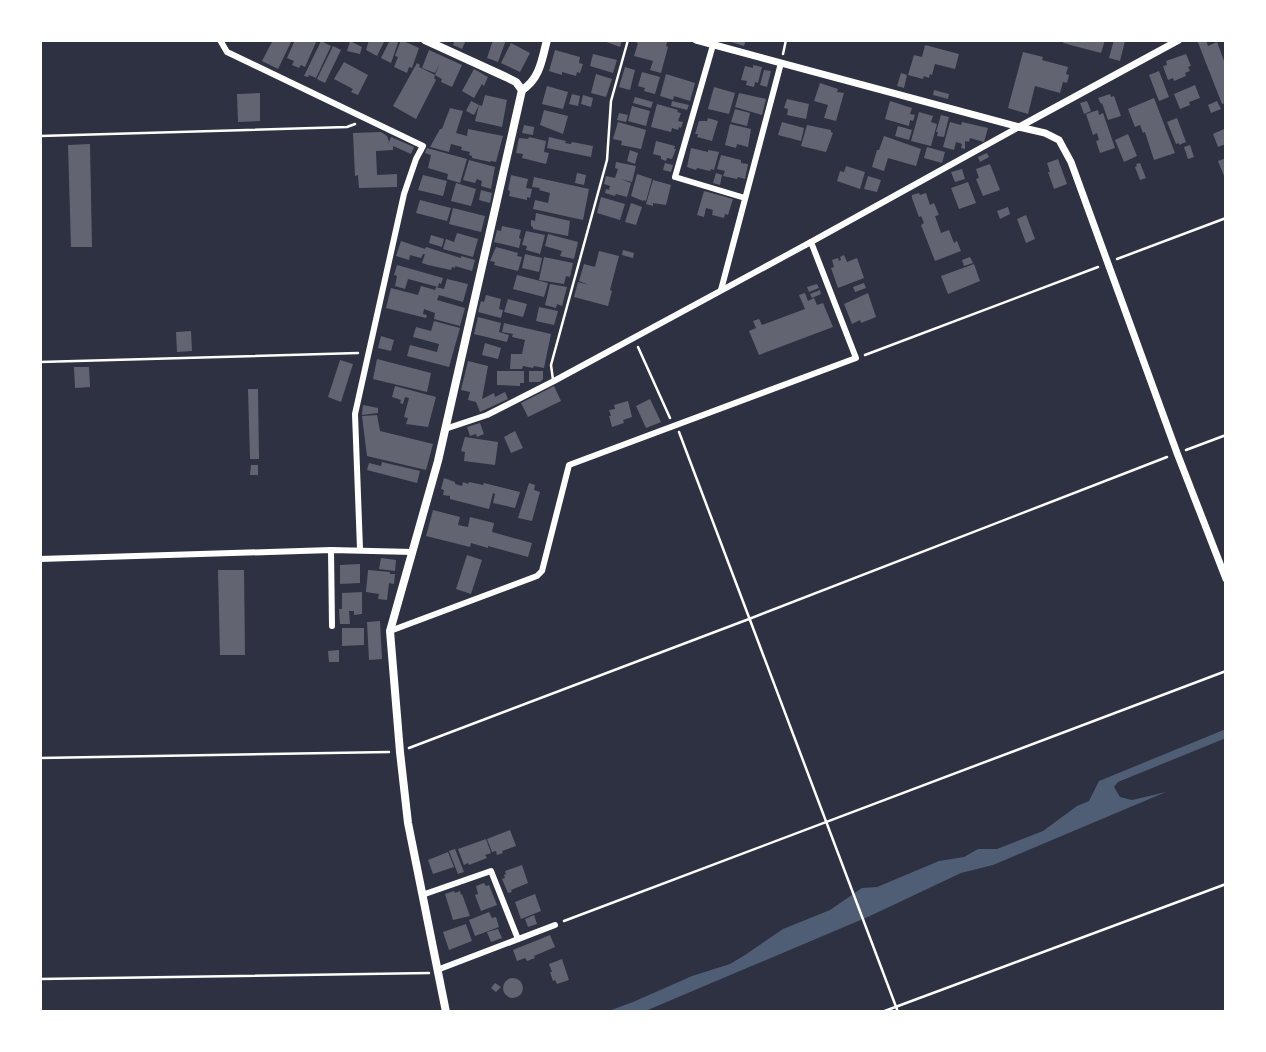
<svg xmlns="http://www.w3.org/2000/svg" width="1266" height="1052" font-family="'DM Sans',sans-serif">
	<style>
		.water { fill: #4f5d75 }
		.building { fill: #626471 }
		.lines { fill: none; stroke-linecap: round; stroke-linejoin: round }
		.path { stroke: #fff; stroke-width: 2.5 }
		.service { stroke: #fff; stroke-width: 2.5 }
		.minor { stroke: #fff; stroke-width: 6 }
		.tertiary { stroke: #fff; stroke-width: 7 }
		.secondary { stroke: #fff; stroke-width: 8 }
	</style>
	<rect width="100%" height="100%" fill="#2d3142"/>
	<path class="water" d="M 1226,729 L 1226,738 L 1118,782 L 1114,787 L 1120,797 L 1132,800 L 1166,792 L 993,865 L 961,873 L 870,916 L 643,1012 L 606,1012 L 633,1002 L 692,976 L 730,964 L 745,955 L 783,929 L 830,910 L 862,888 L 877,887 L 939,861 L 964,857 L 978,849 L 997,849 L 1043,831 L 1077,806 L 1089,801 L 1099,781 Z"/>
	<g class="building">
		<path d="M 273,40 L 292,40 L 278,69 L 262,61 Z"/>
		<path d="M 295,40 L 317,40 L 305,67 L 301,65 L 299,68 L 292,65 L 294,61 L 287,58 Z"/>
		<path d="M 369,40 L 385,40 L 377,56 L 366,50 Z"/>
		<path d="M 390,40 L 399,40 L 391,63 L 381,58 Z"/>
		<path d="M 401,40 L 419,48 L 412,68 L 409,67 L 407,73 L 394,67 L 398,57 L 395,56 Z"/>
		<path d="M 455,40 L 466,40 L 462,49 L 453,45 Z"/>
		<path d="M 493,40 L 506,40 L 498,62 L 487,58 Z"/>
		<path d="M 601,40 L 622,40 L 620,47 Z"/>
		<path d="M 631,40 L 661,40 L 667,42 L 666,46 L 668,47 L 661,73 L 650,70 L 653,61 L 634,56 L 638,43 Z"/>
		<path d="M 725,40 L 746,40 L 744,46 Z"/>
		<path d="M 1064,40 L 1105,40 L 1101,53 L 1063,43 Z"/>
		<path d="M 1114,40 L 1125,41 L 1120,61 L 1109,58 Z"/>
		<path d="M 1197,40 L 1206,40 L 1208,46 L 1217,42 L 1226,66 L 1226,103 L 1222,104 Z"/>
		<path d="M 321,41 L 331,46 L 316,78 L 309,75 L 308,77 L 304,76 Z"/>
		<path d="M 350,41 L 362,47 L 360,54 L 347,51 Z"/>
		<path d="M 511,43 L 530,53 L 520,72 L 501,63 Z"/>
		<path d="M 925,45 L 959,54 L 955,69 L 935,64 L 932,75 L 930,74 L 929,78 L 924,76 L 923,79 L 908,75 L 914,55 L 922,57 Z"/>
		<path d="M 333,46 L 341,50 L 325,83 L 317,79 Z"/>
		<path d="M 429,50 L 462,65 L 452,87 L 441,82 L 442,79 L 435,75 L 440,63 L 435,73 L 422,68 Z"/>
		<path d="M 555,50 L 580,57 L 579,63 L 583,64 L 580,73 L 577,72 L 576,76 L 562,72 L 562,75 L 549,71 Z"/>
		<path d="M 1023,52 L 1043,57 L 1042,60 L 1068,67 L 1066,74 L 1069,75 L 1067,83 L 1063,82 L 1060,93 L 1035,86 L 1028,114 L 1008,108 Z"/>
		<path d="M 593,54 L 617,60 L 613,73 L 590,66 Z"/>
		<path d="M 1186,54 L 1191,66 L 1188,67 L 1190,71 L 1185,73 L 1186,76 L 1174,81 L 1173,78 L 1168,80 L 1163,66 L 1167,65 L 1166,61 Z"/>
		<path d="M 344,62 L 368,75 L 358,95 L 351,92 L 353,89 L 334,79 Z"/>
		<path d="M 417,63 L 420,65 L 419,67 L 435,75 L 434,78 L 436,80 L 416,119 L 393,106 Z"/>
		<path d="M 753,65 L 762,67 L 758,83 L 755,82 L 754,87 L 746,85 L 747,81 L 741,80 L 745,66 L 753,68 Z"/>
		<path d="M 625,67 L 635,70 L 630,90 L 619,87 Z"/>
		<path d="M 474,69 L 488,77 L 484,86 L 482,84 L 474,98 L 462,91 Z"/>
		<path d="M 764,70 L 771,71 L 767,87 L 760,85 Z"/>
		<path d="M 1159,71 L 1169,97 L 1159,101 L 1149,75 Z"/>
		<path d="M 642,72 L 660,77 L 655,94 L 644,91 L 645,88 L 638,86 Z"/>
		<path d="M 901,73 L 907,75 L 904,88 L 897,86 Z"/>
		<path d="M 596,74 L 612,79 L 606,97 L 591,93 Z"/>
		<path d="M 666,74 L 695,83 L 690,101 L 674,96 L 673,100 L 660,96 Z"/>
		<path d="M 820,83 L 838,89 L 837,92 L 844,93 L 836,121 L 824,118 L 828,105 L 814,101 Z"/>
		<path d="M 1195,85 L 1200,98 L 1189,102 L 1190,105 L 1180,109 L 1174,94 Z"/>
		<path d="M 547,86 L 568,92 L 563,109 L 542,104 Z"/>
		<path d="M 714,87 L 735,93 L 729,114 L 708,109 Z"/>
		<path d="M 934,90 L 949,94 L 948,99 L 933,95 Z"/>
		<path d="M 260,93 L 260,121 L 238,122 L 237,94 Z"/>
		<path d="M 739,93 L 766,99 L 762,115 L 735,107 Z"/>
		<path d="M 572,94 L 580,96 L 578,106 L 569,104 Z"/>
		<path d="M 1110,94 L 1111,97 L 1114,96 L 1121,116 L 1108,120 L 1102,103 L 1101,104 L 1098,98 Z"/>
		<path d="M 485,95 L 507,100 L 502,127 L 475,121 L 479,105 L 482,106 Z"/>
		<path d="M 583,95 L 593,98 L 591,107 L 581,104 Z"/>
		<path d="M 635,97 L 653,102 L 651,108 L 633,103 Z"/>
		<path d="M 1154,98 L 1175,153 L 1154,160 L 1145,132 L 1143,133 L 1140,125 L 1135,127 L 1128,109 Z"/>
		<path d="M 787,99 L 809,104 L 806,119 L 787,115 L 788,109 L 784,108 Z"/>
		<path d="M 471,101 L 479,105 L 474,115 L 466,111 Z"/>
		<path d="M 672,101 L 689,105 L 687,110 L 671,106 Z"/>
		<path d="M 890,101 L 912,108 L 910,114 L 915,115 L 913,121 L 910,120 L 909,126 L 885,119 Z"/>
		<path d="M 1087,101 L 1091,111 L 1084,114 L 1080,103 Z"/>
		<path d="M 1217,101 L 1221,109 L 1211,113 L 1208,105 Z"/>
		<path d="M 657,104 L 678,110 L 677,112 L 681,113 L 678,121 L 683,122 L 681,128 L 679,127 L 678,130 L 672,128 L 671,132 L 651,127 Z"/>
		<path d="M 632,106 L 650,111 L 646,126 L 628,121 Z"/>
		<path d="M 450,108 L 463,111 L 456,133 L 467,136 L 468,129 L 503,136 L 496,162 L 491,161 L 490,162 L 472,158 L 472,156 L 469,155 L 470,152 L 461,150 L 462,147 L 451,144 L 449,152 L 430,147 L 440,129 L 442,129 Z"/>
		<path d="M 735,109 L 750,113 L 747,126 L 731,122 Z"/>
		<path d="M 544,110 L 568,116 L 563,134 L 540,125 Z"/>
		<path d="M 1098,110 L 1099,115 L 1103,113 L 1115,148 L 1100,153 L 1096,141 L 1099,140 L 1097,133 L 1093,135 L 1086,114 Z"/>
		<path d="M 919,112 L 933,116 L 931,122 L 937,124 L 931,146 L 911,141 Z"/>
		<path d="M 619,113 L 628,115 L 626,122 L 617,120 Z"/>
		<path d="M 941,115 L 949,117 L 944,137 L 937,136 L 938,132 L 936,132 Z"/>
		<path d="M 708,118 L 718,121 L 712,141 L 697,137 L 698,134 L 695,134 L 699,121 L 707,121 Z"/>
		<path d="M 1177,118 L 1186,142 L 1179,145 L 1179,143 L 1176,144 L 1167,122 Z"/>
		<path d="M 618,122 L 646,130 L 641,149 L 621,145 L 622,141 L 613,139 Z"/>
		<path d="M 782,122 L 804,128 L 801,141 L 778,135 Z"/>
		<path d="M 950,122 L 961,125 L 962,122 L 988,128 L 984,142 L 970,138 L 969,142 L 965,141 L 965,149 L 961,148 L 962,144 L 956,142 L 954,150 L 943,147 Z"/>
		<path d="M 730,124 L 751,129 L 748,147 L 737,144 L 736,148 L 725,145 Z"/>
		<path d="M 524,125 L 534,127 L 533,135 L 522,133 Z"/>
		<path d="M 807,125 L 831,130 L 831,132 L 833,133 L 826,152 L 801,146 Z"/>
		<path d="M 898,126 L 912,130 L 909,140 L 895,136 Z"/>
		<path d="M 1226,128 L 1226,144 L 1218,147 L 1213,134 Z"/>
		<path d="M 381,132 L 387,136 L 389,141 L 388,145 L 391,137 L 414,147 L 411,154 L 393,146 L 393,150 L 376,151 L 377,175 L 397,174 L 397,187 L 359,188 L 358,175 L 355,176 L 353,133 Z"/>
		<path d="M 1128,134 L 1137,156 L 1124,162 L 1115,140 Z"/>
		<path d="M 884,136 L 921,149 L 916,166 L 888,158 L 884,171 L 872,167 L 877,150 L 879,150 Z"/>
		<path d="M 529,137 L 546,141 L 544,152 L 549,153 L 546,164 L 522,158 L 523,154 L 516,153 L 519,138 L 528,139 Z"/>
		<path d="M 549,137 L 566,141 L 565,143 L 571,144 L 572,142 L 593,146 L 591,157 L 547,148 Z"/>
		<path d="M 656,141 L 675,146 L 674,149 L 676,149 L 672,159 L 667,158 L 666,161 L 661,159 L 661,156 L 653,154 Z"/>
		<path d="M 90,144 L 92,247 L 71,247 L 68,145 Z"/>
		<path d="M 1190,145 L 1194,157 L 1188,159 L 1184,147 Z"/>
		<path d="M 927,147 L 945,152 L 942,163 L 924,158 Z"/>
		<path d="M 427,148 L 467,159 L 460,183 L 447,179 L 448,174 L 428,168 L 431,155 L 425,153 Z"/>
		<path d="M 691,148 L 708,152 L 708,150 L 719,152 L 714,170 L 711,169 L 710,171 L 697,168 L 696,170 L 687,167 Z"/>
		<path d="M 630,150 L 638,153 L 635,164 L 627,161 Z"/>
		<path d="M 987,153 L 989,157 L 980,162 L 978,157 Z"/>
		<path d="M 721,155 L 741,160 L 741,163 L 748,164 L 745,179 L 738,177 L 737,179 L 723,176 L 725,171 L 717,169 Z"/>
		<path d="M 1226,158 L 1226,181 L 1218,161 Z"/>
		<path d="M 1058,159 L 1067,184 L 1054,189 L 1048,172 L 1050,172 L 1047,163 Z"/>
		<path d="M 469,160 L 495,167 L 491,189 L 481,186 L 482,181 L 477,179 L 475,183 L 463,180 Z"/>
		<path d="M 616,162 L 636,166 L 632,182 L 621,179 L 631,183 L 627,197 L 616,194 L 615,196 L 605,193 L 606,189 L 609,190 L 610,186 L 604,184 L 606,176 L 615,178 L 618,169 L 615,168 Z"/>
		<path d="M 665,163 L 673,165 L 671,172 L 663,170 Z"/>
		<path d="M 1140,163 L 1146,178 L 1140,180 L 1135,167 L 1137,166 L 1136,164 Z"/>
		<path d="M 990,164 L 1000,190 L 983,196 L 976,179 L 979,178 L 976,169 Z"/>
		<path d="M 846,166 L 865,172 L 860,189 L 837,181 L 840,171 L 844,172 Z"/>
		<path d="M 962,169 L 965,179 L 955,182 L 951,172 Z"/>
		<path d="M 577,173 L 586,175 L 584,185 L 575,183 Z"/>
		<path d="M 716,173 L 722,175 L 720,185 L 713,183 Z"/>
		<path d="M 637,174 L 652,179 L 646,201 L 644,200 L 643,201 L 631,196 Z"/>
		<path d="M 423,175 L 447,181 L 443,196 L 418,190 Z"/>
		<path d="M 511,175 L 528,179 L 526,188 L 532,189 L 530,198 L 527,197 L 527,200 L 509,196 L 510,191 L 508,190 Z"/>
		<path d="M 868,176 L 881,180 L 877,192 L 864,189 Z"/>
		<path d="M 534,177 L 589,189 L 583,220 L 533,209 L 535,200 L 548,203 L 550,193 L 539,190 L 540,188 L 532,187 Z"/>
		<path d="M 653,180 L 671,185 L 666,205 L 653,203 L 653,206 L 646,204 Z"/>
		<path d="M 968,182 L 976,203 L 959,209 L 951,188 Z"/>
		<path d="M 456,183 L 476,189 L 471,206 L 451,201 Z"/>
		<path d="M 481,190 L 492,193 L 490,203 L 479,200 Z"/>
		<path d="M 704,191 L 733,199 L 728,215 L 725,214 L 724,218 L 712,215 L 713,210 L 706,208 L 704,217 L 697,215 Z"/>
		<path d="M 919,193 L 920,195 L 926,193 L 930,205 L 934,203 L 939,215 L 935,216 L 941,233 L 949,230 L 954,243 L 957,241 L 961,251 L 935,261 L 921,225 L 924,223 L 921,216 L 919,217 L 912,198 L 912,195 Z"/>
		<path d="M 601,197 L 625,204 L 620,220 L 597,213 Z"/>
		<path d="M 420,200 L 451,208 L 447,221 L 416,213 Z"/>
		<path d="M 631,203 L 642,207 L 636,225 L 625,222 Z"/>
		<path d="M 1008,207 L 1010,214 L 1000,219 L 997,211 Z"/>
		<path d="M 453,208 L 485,216 L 481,232 L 449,224 Z"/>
		<path d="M 536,213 L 570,221 L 568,236 L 533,229 L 533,227 L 531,226 L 531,220 L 535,221 Z"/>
		<path d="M 1026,215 L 1035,239 L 1026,243 L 1017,219 Z"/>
		<path d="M 502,226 L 521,230 L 519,238 L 521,239 L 519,248 L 494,242 L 497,230 L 501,231 Z"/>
		<path d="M 526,231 L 545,235 L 540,254 L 526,250 L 527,246 L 522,245 Z"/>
		<path d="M 457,233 L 478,239 L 473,257 L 443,249 L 446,239 L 454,242 Z"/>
		<path d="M 548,234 L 578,242 L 574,259 L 560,256 L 562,251 L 545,246 Z"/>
		<path d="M 431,235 L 444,239 L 442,247 L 429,243 Z"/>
		<path d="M 401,241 L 425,249 L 426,247 L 461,258 L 461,256 L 475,260 L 472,271 L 455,266 L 455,268 L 452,267 L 451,270 L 428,265 L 422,263 L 425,254 L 423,254 L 421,258 L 410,255 L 409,260 L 396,256 Z"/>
		<path d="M 496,247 L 518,253 L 517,256 L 522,257 L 518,271 L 494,265 L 495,262 L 490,261 Z"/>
		<path d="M 623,250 L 634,253 L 633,258 L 622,255 Z"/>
		<path d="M 599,251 L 619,256 L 610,290 L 612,291 L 608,306 L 574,297 L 578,282 L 589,285 L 579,281 L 584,264 L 595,267 Z"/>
		<path d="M 525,254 L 542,258 L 539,272 L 522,268 Z"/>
		<path d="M 844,255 L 847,262 L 857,258 L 864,278 L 838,288 L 831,268 L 834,267 L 832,260 L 838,258 L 839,261 L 841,260 L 840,257 Z"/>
		<path d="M 544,257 L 573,263 L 570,277 L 566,276 L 564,284 L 539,280 Z"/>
		<path d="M 970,257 L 973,263 L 964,266 L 962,260 Z"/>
		<path d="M 974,264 L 980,281 L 948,294 L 941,276 Z"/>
		<path d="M 397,265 L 443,278 L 441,284 L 439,283 L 438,287 L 408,279 L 405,289 L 395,286 L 397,276 L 394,275 Z"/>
		<path d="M 517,275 L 548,283 L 544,297 L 513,289 Z"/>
		<path d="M 447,279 L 468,284 L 463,302 L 439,295 L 437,300 L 465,308 L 460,326 L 434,319 L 435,313 L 424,309 L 423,314 L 427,315 L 426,318 L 386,308 L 391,288 L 418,295 L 421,286 L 435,290 L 436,287 L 444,289 Z"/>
		<path d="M 864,283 L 866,288 L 855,292 L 853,287 Z"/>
		<path d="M 550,284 L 567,287 L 562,306 L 557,304 L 556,308 L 545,305 Z"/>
		<path d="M 817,284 L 819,288 L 809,292 L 807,287 Z"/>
		<path d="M 820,290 L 821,294 L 812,298 L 810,294 Z"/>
		<path d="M 805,293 L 808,301 L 814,298 L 817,305 L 823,303 L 833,327 L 759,355 L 749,331 L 756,328 L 753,321 L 759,319 L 762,325 L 805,309 L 799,295 Z"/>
		<path d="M 868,293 L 876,317 L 861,323 L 860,320 L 852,324 L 844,304 Z"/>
		<path d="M 486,295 L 501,299 L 499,309 L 503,310 L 501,318 L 478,312 L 481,301 L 484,302 Z"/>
		<path d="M 508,299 L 527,304 L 523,317 L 504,312 Z"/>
		<path d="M 539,307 L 558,311 L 554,325 L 536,321 Z"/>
		<path d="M 478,317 L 501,323 L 499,332 L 509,335 L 507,342 L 474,334 Z"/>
		<path d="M 434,321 L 460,328 L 449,367 L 407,356 L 410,345 L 437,352 L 439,344 L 413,337 L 416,327 L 431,331 Z"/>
		<path d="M 504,323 L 551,334 L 544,368 L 534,366 L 533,368 L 523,366 L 522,369 L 510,369 L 511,354 L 522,354 L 525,340 L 512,337 L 513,334 L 502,332 Z"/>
		<path d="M 191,331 L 192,351 L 177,352 L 176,332 Z"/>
		<path d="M 381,336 L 394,340 L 391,351 L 378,348 Z"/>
		<path d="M 485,343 L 501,348 L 498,359 L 482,355 Z"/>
		<path d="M 377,359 L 431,373 L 427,392 L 373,379 Z"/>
		<path d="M 340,360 L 353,364 L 341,402 L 328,397 Z"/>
		<path d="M 468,361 L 488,366 L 482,399 L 494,393 L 495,397 L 505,392 L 508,399 L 480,412 L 476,402 L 468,400 L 470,392 L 461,390 Z"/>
		<path d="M 74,367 L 89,367 L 90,387 L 75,388 Z"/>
		<path d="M 497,371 L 524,371 L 524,383 L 520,383 L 520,386 L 497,385 Z"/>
		<path d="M 529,371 L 543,371 L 543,379 L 540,382 L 529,382 Z"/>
		<path d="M 395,386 L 436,397 L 428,427 L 406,424 L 408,418 L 404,417 L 409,398 L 405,397 L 403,404 L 400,403 L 401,400 L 392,397 Z"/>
		<path d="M 554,386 L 561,401 L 528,417 L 521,403 Z"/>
		<path d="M 248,389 L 258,389 L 259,459 L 250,459 Z"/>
		<path d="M 650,399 L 661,422 L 646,428 L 636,406 Z"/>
		<path d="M 628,401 L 632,417 L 623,420 L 624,423 L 612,427 L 609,416 L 611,416 L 609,410 L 615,409 L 614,405 Z"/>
		<path d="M 363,405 L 378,408 L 378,413 L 362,415 Z"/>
		<path d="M 377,415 L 380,431 L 433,444 L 426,470 L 367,456 L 362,416 Z"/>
		<path d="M 480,423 L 484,434 L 477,437 L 476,434 L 470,436 L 467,427 Z"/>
		<path d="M 515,431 L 523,448 L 511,453 L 504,437 Z"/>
		<path d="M 465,437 L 498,442 L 495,465 L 464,461 L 465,452 L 461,451 Z"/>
		<path d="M 382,462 L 420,471 L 417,483 L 367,470 L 369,463 L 381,466 Z"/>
		<path d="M 251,465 L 258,465 L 258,475 L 250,475 Z"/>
		<path d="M 444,478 L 455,482 L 455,484 L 462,486 L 463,482 L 468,484 L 469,482 L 483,485 L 484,483 L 520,492 L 515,508 L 493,503 L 495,494 L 493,493 L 489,509 L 450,499 L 450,496 L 443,495 L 444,490 L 441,489 Z"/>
		<path d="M 529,483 L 535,485 L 534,490 L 540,492 L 532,521 L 518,518 Z"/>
		<path d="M 433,510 L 460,517 L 458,525 L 468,527 L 470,517 L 494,523 L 492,532 L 532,543 L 528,557 L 488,546 L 488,548 L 471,543 L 470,547 L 426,536 Z"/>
		<path d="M 467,555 L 482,560 L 471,594 L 456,589 Z"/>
		<path d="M 381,558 L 396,560 L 395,571 L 379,569 Z"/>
		<path d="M 360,564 L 360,583 L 340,584 L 340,565 Z"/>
		<path d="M 218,570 L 244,570 L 245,655 L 220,655 Z"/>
		<path d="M 368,570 L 390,572 L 390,574 L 395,574 L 394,584 L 389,583 L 387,600 L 378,599 L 379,594 L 366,592 Z"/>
		<path d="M 362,592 L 362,614 L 354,615 L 354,611 L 349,611 L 350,624 L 340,624 L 339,609 L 342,609 L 342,593 Z"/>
		<path d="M 380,621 L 382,659 L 369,660 L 367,622 Z"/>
		<path d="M 342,628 L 364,628 L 364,645 L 342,646 Z"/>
		<path d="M 339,650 L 339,662 L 329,662 L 328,651 Z"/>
		<path d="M 510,830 L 516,846 L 502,851 L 503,853 L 497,855 L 496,851 L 492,852 L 487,839 Z"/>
		<path d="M 486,839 L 491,853 L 485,855 L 487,858 L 469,865 L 468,863 L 464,865 L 458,849 Z"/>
		<path d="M 455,849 L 464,872 L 458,874 L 449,851 Z"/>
		<path d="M 448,852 L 454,867 L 433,874 L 428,860 Z"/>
		<path d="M 522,865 L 528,883 L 511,890 L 512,892 L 508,893 L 502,879 L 505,878 L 504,875 L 506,874 L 505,871 Z"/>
		<path d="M 484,883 L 486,886 L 489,885 L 497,905 L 481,911 L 475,895 L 478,894 L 476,886 Z"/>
		<path d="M 454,891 L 455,893 L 460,891 L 461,895 L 462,894 L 470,916 L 453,920 L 445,894 Z"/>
		<path d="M 535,894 L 541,911 L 521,919 L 515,902 Z"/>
		<path d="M 489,912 L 492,918 L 496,917 L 499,927 L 475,936 L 469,920 Z"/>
		<path d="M 534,915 L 537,924 L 528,927 L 525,919 Z"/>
		<path d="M 466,924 L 472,941 L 449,950 L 443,932 Z"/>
		<path d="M 498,929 L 502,938 L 491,942 L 487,932 Z"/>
		<path d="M 550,935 L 555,947 L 534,956 L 535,958 L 527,961 L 525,958 L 517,961 L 513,950 Z"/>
		<path d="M 562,959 L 569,980 L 557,984 L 555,980 L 553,981 L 550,972 L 552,972 L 549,964 Z"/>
		<circle cx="513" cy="988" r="10"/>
		<path d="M 495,983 L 501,987 L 496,992 L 491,988 Z"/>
	</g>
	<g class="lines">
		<g class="path">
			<path d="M 783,54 L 786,40"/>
			<path d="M 40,136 L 347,127 L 355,124"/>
			<path d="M 1117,259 L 1226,218"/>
			<path d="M 638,347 L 670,418"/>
			<path d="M 865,355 L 1098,267"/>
			<path d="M 40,362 L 358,353"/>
			<path d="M 679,432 L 898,1012"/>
			<path d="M 1186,450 L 1226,435"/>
			<path d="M 409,748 L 749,619 L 1167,457"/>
			<path d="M 40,758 L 389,752"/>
			<path d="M 564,921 L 1226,671"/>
			<path d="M 40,979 L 429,973"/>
			<path d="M 882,1012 L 1226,884"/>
		</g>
		<path class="service" d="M 553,380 L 551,365 L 607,160 L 611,101 L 628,40"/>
		<g class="minor">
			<path d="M 220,40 L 227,52 L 423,146 L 416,159 L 404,194 L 355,414 L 360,549"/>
			<path d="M 713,45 L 675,177 L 745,198"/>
			<path d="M 721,290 L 781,63"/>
			<path d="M 445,429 L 487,415 L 554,381 L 811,242 L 1019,127"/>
			<path d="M 331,550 L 332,626"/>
			<path d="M 40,559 L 331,550 L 413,552"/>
			<path d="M 390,631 L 537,576 L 542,571 L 569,465 L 856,358 L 811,242"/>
			<path d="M 422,895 L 491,871 L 518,939"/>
			<path d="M 437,970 L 555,925"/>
		</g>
		<g class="tertiary">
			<path d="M 696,40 L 1019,127 L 1045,133 L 1059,140 L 1071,162 L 1177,453 L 1226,579"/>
			<path d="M 1019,127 L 1179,40"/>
		</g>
		<g class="secondary">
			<path d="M 425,40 L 506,77 L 516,82 L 522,90"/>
			<path d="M 522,90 C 540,79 542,59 547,40"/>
			<path d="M 446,1012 L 408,823 L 400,752 L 390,631 L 438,461 L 522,90"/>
		</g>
	</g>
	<rect width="1266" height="1052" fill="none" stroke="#ffffff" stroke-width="84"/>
</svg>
